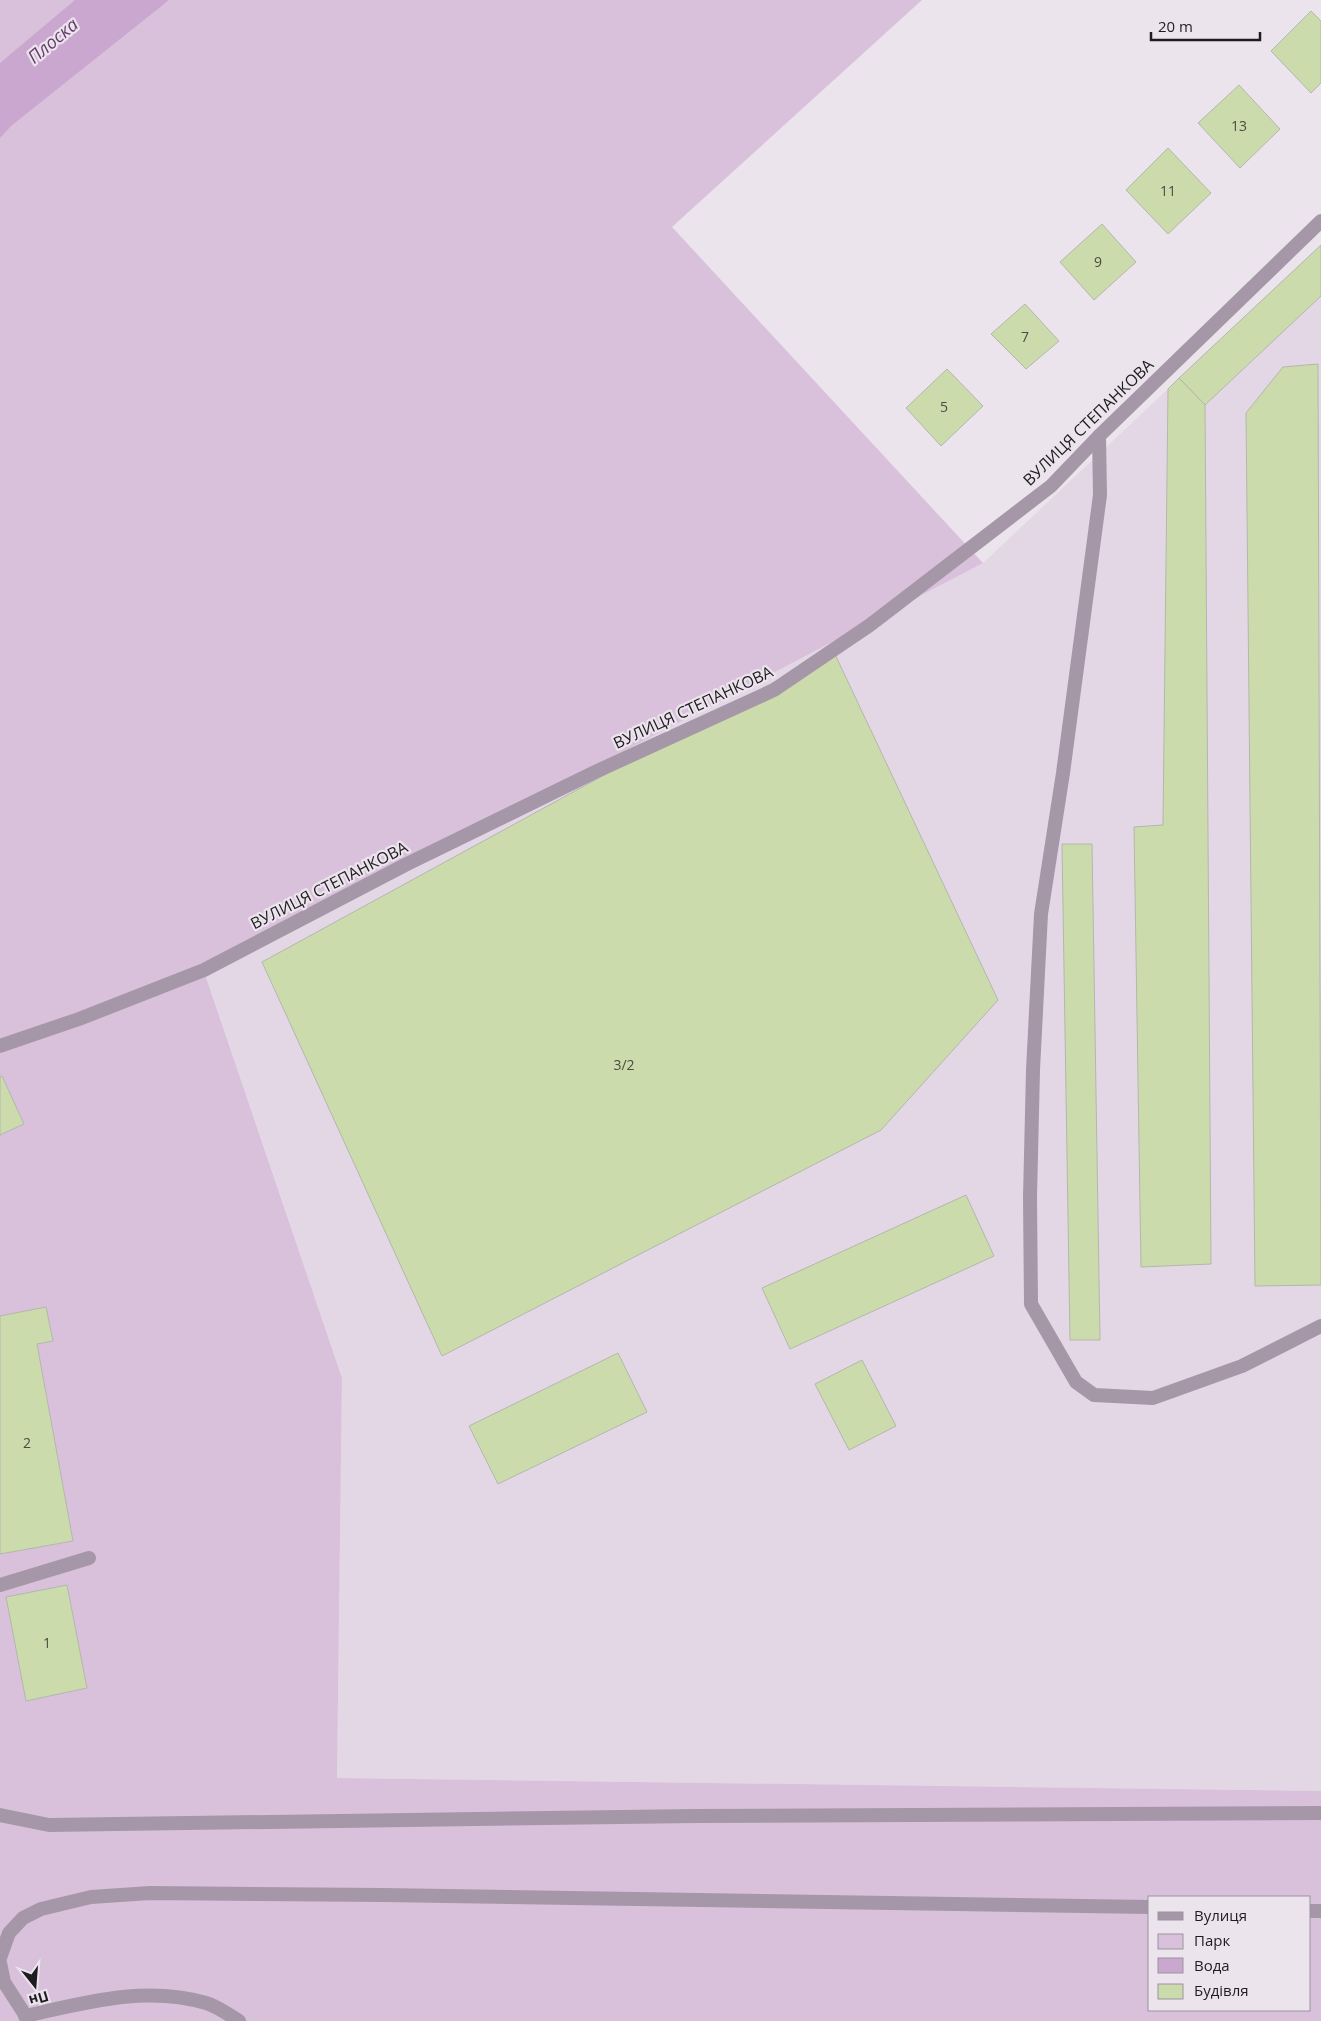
<svg xmlns="http://www.w3.org/2000/svg" width="1321" height="2021" font-family="'Open Sans',sans-serif">
	<style>
		.built { fill: #e3d7e5 }
		.green { fill: #d9c1dc; fill-rule: evenodd }
		.water { fill: #c9a7ce }
		.building { fill: #ccdbab; stroke: #b3b7ad }
		.lines { fill: none; stroke-linecap: round; stroke-linejoin: round }
		.service { stroke: #a697a8; stroke-width: 14 }
		.minor { stroke: #a697a8; stroke-width: 14 }
		.labels { text-anchor: middle; stroke-width: 4.5; stroke-linejoin: round; paint-order: stroke }
		.number-label { font-size: 14px; fill: #4a4c42 }
		.street-label { font-size: 16px; fill: #1f1c1f; stroke: #ece4ed }
		.water-label { font-size: 18px; font-style: italic; fill: #673b6d; stroke: #ece4ed }
	</style>
	<rect width="100%" height="100%" fill="#ece4ed"/>
	<path class="built" d="M 1321,245 L 1321,1791 L 337,1778 L 342,1378 L 204,970 L 983,563 Z"/>
	<path class="green" d="M 0,0 L 922,0 L 672,227 L 983,563 L 204,971 L 342,1378 L 337,1778 L 1321,1791 L 1321,2021 L 0,2021 ZM 1150,1897 L 1310,1897 L 1310,2010 L 1150,2010 Z"/>
	<path class="water" d="M 75,0 L 169,0 L 11,126 L 0,138 L 0,63 Z"/>
	<g class="building">
		<path d="M 1311,11 L 1321,21 L 1321,83 L 1311,93 L 1271,51 Z"/>
		<path d="M 1239,85 L 1280,129 L 1240,168 L 1198,123 Z"/>
		<path d="M 1168,148 L 1211,193 L 1168,234 L 1126,190 Z"/>
		<path d="M 1102,224 L 1136,262 L 1094,300 L 1060,262 Z"/>
		<path d="M 1321,245 L 1321,296 L 1205,405 L 1179,378 Z"/>
		<path d="M 1025,304 L 1059,341 L 1026,369 L 991,334 Z"/>
		<path d="M 1318,364 L 1321,1285 L 1255,1286 L 1246,413 L 1283,367 Z"/>
		<path d="M 947,369 L 983,406 L 941,446 L 906,408 Z"/>
		<path d="M 1179,378 L 1205,405 L 1211,1264 L 1141,1267 L 1134,827 L 1163,825 L 1168,389 Z"/>
		<path d="M 833,650 L 998,1000 L 881,1130 L 442,1356 L 262,962 Z"/>
		<path d="M 1062,844 L 1092,844 L 1100,1340 L 1070,1340 Z"/>
		<path d="M 2,1076 L 24,1124 L 0,1135 L 0,1077 Z"/>
		<path d="M 966,1195 L 994,1256 L 790,1349 L 762,1288 Z"/>
		<path d="M 46,1307 L 53,1341 L 37,1344 L 73,1541 L 0,1554 L 0,1316 Z"/>
		<path d="M 618,1353 L 647,1412 L 498,1484 L 469,1426 Z"/>
		<path d="M 862,1360 L 896,1426 L 849,1450 L 815,1384 Z"/>
		<path d="M 67,1585 L 87,1688 L 26,1701 L 6,1597 Z"/>
	</g>
	<g class="lines">
		<g class="service">
			<path d="M 1099,436 L 1100,495 L 1063,773 L 1041,914 L 1033,1070 L 1030,1197 L 1031,1304 L 1076,1382 L 1094,1395 L 1153,1398 L 1242,1366 L 1321,1326"/>
			<path d="M 0,1585 L 89,1558"/>
			<path d="M 1310,1911 L 1321,1911"/>
			<path d="M 0,1958 L 9,1933 L 23,1918 L 41,1909 L 91,1897 L 150,1893 L 383,1895 L 1150,1907"/>
			<path d="M 0,1963 L 4,1982 L 29,2021"/>
			<path d="M 25,2016 C 84,2003 145,1985 206,2003 C 217,2006 229,2015 239,2021"/>
		</g>
		<g class="minor">
			<path d="M 0,1046 L 79,1019 L 204,970 L 405,865 L 595,772 L 774,690 L 870,625 L 1051,486 L 1099,436 L 1321,221"/>
			<path d="M 0,1815 L 49,1825 L 696,1816 L 1321,1813"/>
		</g>
	</g>
	<g class="labels">
		<g class="number-label">
			<text x="1239" y="131">13</text>
			<text x="1168" y="196">11</text>
			<text x="1098" y="267">9</text>
			<text x="1025" y="342">7</text>
			<text x="944" y="412">5</text>
			<text x="624" y="1070">3/2</text>
			<text x="27" y="1448">2</text>
			<text x="47" y="1648">1</text>
		</g>
		<g class="street-label">
			<text transform="translate(1088 422) rotate(-44)" y="6">ВУЛИЦЯ СТЕПАНКОВА</text>
			<text transform="translate(693 707) rotate(-25)" y="6">ВУЛИЦЯ СТЕПАНКОВА</text>
			<text transform="translate(329 885) rotate(-27)" y="6">ВУЛИЦЯ СТЕПАНКОВА</text>
		</g>
		<g class="water-label">
			<text transform="translate(53 41) rotate(-40)" y="6">Плоска</text>
		</g>
	</g>
	<rect x="1148" y="1896" width="162" height="115" fill="#ece4ed" stroke="#9a949b"/>
	<rect x="1158" y="1912" width="25" height="8" fill="#a697a8" stroke="#9a949b"/>
	<text x="1194" y="1921" font-size="15" fill="#1f1c1f">Вулиця</text>
	<rect x="1158" y="1934" width="25" height="15" fill="#d9c1dc" stroke="#9a949b"/>
	<text x="1194" y="1946" font-size="15" fill="#1f1c1f">Парк</text>
	<rect x="1158" y="1958" width="25" height="15" fill="#c9a7ce" stroke="#9a949b"/>
	<text x="1194" y="1971" font-size="15" fill="#1f1c1f">Вода</text>
	<rect x="1158" y="1984" width="25" height="15" fill="#ccdbab" stroke="#9a949b"/>
	<text x="1194" y="1996" font-size="15" fill="#1f1c1f">Будівля</text>
	<g transform="translate(35 1986) rotate(163)" stroke="#ece4ed" stroke-width="4" paint-order="stroke">
	<path d="M0-4L9 19L0 12L-9 19Z" fill="#1f1c1f"/>
	<text y="-8" font-size="14" font-weight="bold" text-anchor="middle" fill="#1f1c1f">Пн</text>
	</g>
	<path d="M1151 32v8h109v-8" fill="none" stroke="#1f1c1f" stroke-width="2.5"/>
	<text x="1158" y="32" font-size="15" fill="#1f1c1f" stroke="#ece4ed" stroke-width="4" paint-order="stroke">20 m</text>
</svg>
